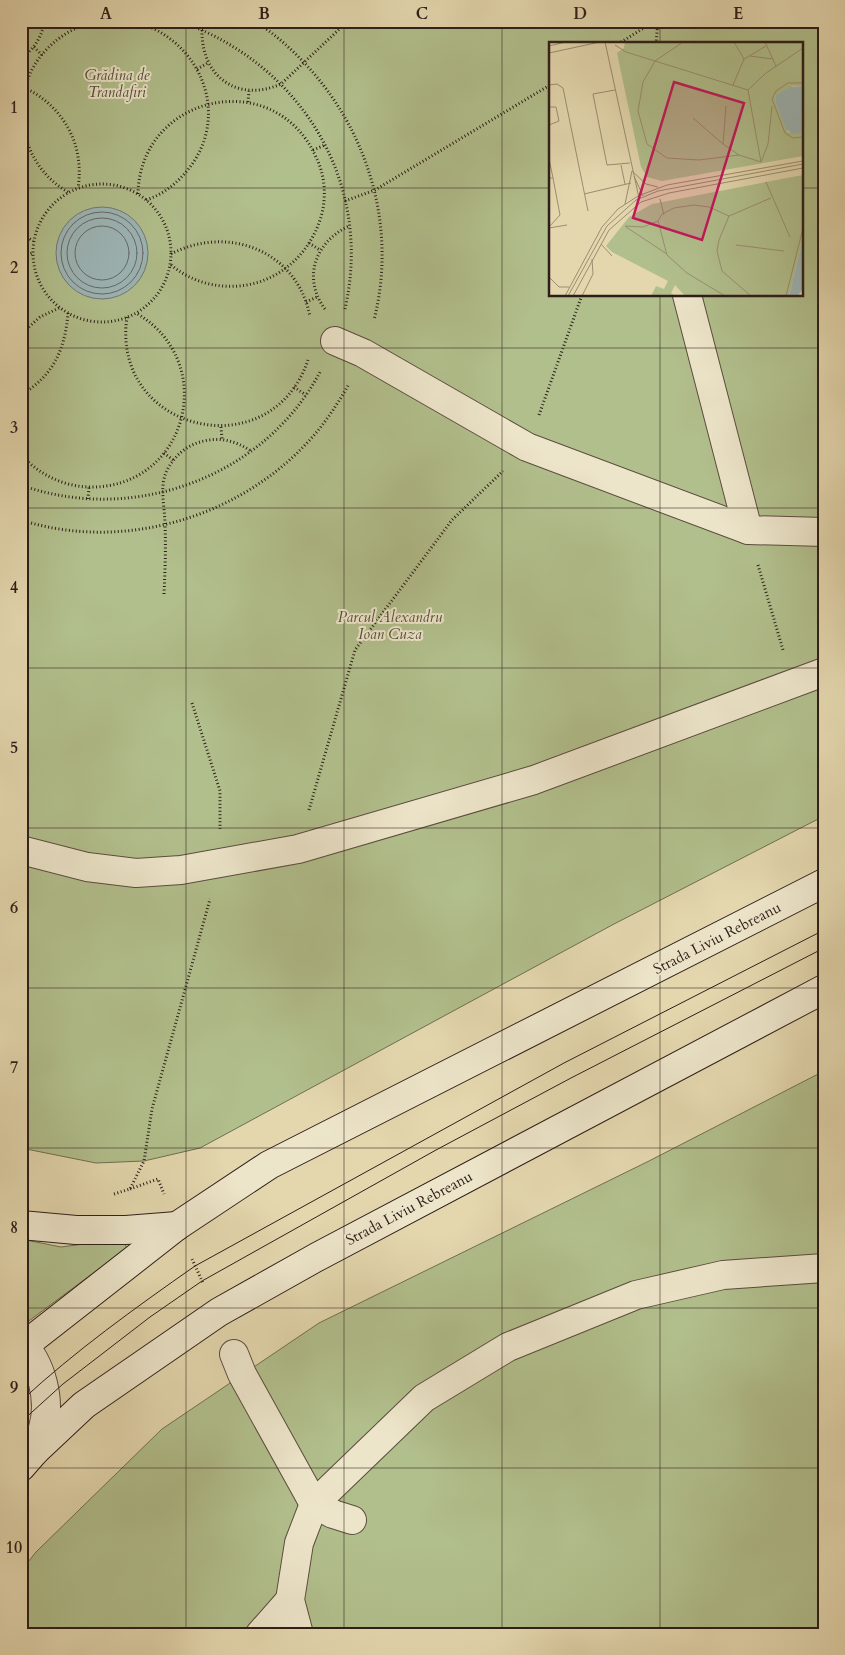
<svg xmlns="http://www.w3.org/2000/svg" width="845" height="1655" font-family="Cardo,serif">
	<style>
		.green { fill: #b1bf8c; stroke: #6f6e52; fill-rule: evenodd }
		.water { fill: #9db6b7; stroke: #707978 }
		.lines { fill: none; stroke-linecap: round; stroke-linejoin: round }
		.shore { stroke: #656a68; stroke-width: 1 }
		.pedestrian-casing { stroke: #5b4c3e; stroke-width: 30 }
		.tertiary-casing { stroke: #5b4c3e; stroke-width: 30 }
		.secondary-casing { stroke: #2d1e19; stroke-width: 30 }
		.path { stroke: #2d1e19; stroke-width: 3; stroke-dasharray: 1 2.5; stroke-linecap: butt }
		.pedestrian { stroke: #ede5ca; stroke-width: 28 }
		.tertiary { stroke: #ede5ca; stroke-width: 28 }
		.secondary { stroke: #ede5ca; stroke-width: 28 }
		.tram { stroke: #2d1e19; stroke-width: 1 }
		.grid { fill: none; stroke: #2d1e19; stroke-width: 1; stroke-opacity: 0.55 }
		.labels { text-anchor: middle; stroke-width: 4; stroke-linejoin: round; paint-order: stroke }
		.park-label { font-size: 15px; font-style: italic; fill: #554e3c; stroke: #ede5ca }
		.street-label { font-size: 15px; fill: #2d1e19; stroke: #ede5ca }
		.inset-road { fill: none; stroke: #9b8d72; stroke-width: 1 }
		.view { fill: #c2185b; fill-opacity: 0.15; stroke: #c2185b; stroke-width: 2.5 }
		.inset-edge { fill: none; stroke: #2d1e19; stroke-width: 2.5 }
		.neatline { fill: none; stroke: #2d1e19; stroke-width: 2 }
		.grid-label { font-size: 16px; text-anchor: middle; font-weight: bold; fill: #2d1e19 }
	</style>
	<rect width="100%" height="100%" fill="#e4d7ae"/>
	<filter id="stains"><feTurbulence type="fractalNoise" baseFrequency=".004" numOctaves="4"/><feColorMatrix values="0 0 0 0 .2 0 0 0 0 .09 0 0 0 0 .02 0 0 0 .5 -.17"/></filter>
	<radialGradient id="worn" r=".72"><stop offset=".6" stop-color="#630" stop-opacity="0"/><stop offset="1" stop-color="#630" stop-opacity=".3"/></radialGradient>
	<g class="green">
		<path d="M 21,21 L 824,21 L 824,816 L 614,924 L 200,1148 L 144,1161 L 96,1163 L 21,1148 ZM 550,44 L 801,44 L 801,295 L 550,295 Z"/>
		<path d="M 824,1071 L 824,1634 L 21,1634 L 21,1571 L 36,1552 L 162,1429 L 319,1323 L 649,1161 Z"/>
		<path d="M 21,1239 L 61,1247 L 122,1239 L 127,1248 L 26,1323 L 21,1318 Z"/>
	</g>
	<circle class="water" cx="102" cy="253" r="46"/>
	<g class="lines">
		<g class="shore">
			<circle cx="102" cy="253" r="41"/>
			<circle cx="102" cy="253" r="35"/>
			<circle cx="102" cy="253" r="27"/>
		</g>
		<g class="pedestrian-casing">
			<g id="pedestrian">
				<path d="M 687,295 L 748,530 L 824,532"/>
				<path d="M 335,341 L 363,353 L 527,447 L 748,530"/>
				<path d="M 21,850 L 87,867 L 136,873 L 181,870 L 298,849 L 534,780 L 824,672"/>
				<path d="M 234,1354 L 242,1374 L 314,1504 L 333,1514 L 352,1520"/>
				<path d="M 260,1634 L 290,1600"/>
				<path d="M 299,1634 L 290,1600 L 299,1543 L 314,1504 L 424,1398 L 508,1347 L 636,1295 L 723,1275 L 824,1268"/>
			</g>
		</g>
		<g class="tertiary-casing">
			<path id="tertiary" d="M 21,1343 C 42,1363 51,1401 43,1428 C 41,1436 38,1443 35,1451"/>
		</g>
		<g class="secondary-casing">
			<g id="secondary">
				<path d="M 21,1225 L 76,1230 L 126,1230 L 177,1226"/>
				<path d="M 21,1348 L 177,1226 L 269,1165 L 824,883"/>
				<path d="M 21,1467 L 35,1451 L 84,1405 L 219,1312 L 317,1257 L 824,989"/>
			</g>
		</g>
		<g class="path">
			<path d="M 132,21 C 200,37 234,116 186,172 C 176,184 162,195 146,200"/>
			<path d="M 179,21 C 300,63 374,181 345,309"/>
			<path d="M 255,21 C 352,86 403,206 374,320"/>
			<path d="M 21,25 L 33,21"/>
			<path d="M 202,30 C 201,77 238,103 281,84 L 348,21"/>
			<path d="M 618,44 L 655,21"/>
			<path d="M 656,44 L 658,21"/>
			<path d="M 34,47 L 42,55"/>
			<path d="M 21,58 C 35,49 41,37 45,21"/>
			<path d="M 197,69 L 208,63"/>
			<path d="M 21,86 C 62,104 85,143 78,188"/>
			<path d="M 248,102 L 249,91"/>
			<path d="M 313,150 L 325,145"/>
			<circle cx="102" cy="253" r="69"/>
			<path d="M 68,192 C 18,164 6,92 46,50 C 60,35 76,27 95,21"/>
			<path d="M 138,194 C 140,94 275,65 316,157 C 326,177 327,202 319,223 C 309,250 289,271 262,281 C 231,292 195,286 170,264"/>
			<path d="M 345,201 L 375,190 L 550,85"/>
			<path d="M 21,233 L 33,241"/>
			<path d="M 309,243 L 320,250"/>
			<path d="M 171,254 C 228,224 298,251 310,317"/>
			<path d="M 21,258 L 32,253"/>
			<path d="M 306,302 L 317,297"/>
			<path d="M 325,309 C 302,278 315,242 349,226"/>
			<path d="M 127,317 C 110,432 271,470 308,360"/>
			<path d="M 21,334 L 40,317 L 59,308"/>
			<path d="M 294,387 L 306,395"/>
			<path d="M 21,395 C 53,376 65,350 68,313"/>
			<path d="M 539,415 L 582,295"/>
			<path d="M 221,427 L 222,439"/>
			<path d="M 164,453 L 173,460"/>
			<path d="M 21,455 C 39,474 62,486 88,487 C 187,490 221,362 136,313"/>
			<path d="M 21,485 C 132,525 264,478 320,372"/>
			<path d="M 88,499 L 89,487"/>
			<path d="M 21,520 C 121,552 236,519 307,443 C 324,425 337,405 349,384"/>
			<path d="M 758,565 L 783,650"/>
			<path d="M 164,594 C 165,571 166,548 165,525 C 165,512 162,499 163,486 C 164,465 183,445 204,441 C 221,437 236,441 251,451"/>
			<path d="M 192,703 L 220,791 L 220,829"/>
			<path d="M 309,810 L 355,650 L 452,520 L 503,471"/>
			<path d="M 130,1189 L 158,1179 L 164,1194"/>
			<path d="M 114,1194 L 130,1189 L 144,1161 L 152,1109 L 210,899"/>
			<path d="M 192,1259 L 203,1283"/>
		</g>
		<use href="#pedestrian" class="pedestrian"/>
		<use href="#tertiary" class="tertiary"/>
		<use href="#secondary" class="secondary"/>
		<g class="tram">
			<path d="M 21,1401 C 75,1351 135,1308 195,1266 L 564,1063 L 824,930"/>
			<path d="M 21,1422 L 63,1384 L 150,1317 L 202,1281 L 436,1150 L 571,1078 L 824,948"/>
		</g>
	</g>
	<path class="grid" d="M 186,21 L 186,1634M 344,21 L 344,1634M 502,21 L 502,1634M 660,21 L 660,44M 21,188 L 550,188M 801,188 L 824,188M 660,295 L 660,1634M 21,348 L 824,348M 21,508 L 824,508M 21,668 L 824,668M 21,828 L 824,828M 21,988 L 824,988M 21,1148 L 824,1148M 21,1308 L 824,1308M 21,1468 L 824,1468"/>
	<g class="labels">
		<g class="park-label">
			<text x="117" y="80">Grădina de<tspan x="117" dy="17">Trandafiri</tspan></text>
			<text x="390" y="622">Parcul Alexandru<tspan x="390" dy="17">Ioan Cuza</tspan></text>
		</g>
		<g class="street-label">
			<text transform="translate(717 938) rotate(-27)" y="5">Strada Liviu Rebreanu</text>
			<text transform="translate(409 1208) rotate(-28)" y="5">Strada Liviu Rebreanu</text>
		</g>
	</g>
	<g transform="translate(549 42)">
		<rect width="254" height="254" fill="#e4d7ae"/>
		<path d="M 76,0 L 254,0 L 254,44 L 244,44 L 227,53 L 226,59 L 239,90 L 254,91 L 254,114 L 113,139 L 98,135 L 92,125 L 68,11 L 75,6 ZM 254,133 L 254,197 L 240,254 L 136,254 L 126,243 L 122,251 L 126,254 L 102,254 L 107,244 L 115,247 L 119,239 L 63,210 L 57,204 L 80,175 L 103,162 Z" fill="#b1bf8c"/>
		<path d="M 254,44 L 254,91 L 244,92 L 237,87 L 226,59 L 227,53 L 241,45 ZM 254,197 L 254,246 L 249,254 L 240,254 Z" fill="#9db6b7"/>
		<path class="inset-road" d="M 56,0 L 90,156M 134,0 L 106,19 L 94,40 L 89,69 L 98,102 L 118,116 L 150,118 L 190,113M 216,0 L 227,24M 66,3 L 77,10 L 199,48M 0,4 L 17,0M 0,11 L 51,0M 201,14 L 224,17M 195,17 L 217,4M 254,41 L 239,41 L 227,49 L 223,57 L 236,91 L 244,96 L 254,95M 0,43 L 8,42 L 14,46 L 39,169M 184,43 L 195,17 L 185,0M 66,48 L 44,52 L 58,123 L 81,121M 177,64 L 174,102 L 190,113 L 212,120M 0,65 L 7,65 L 10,79 L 0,83M 144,76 L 174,102M 0,117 L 4,136M 212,120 L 199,48 L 217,31 L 254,6M 212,120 L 219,102 L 223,64M 72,123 L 76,142M 83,129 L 97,142 L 109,145M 85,134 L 94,154M 0,136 L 4,136 L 11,173 L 0,185M 217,140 L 241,195M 35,152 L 82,141M 111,157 L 115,173M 76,162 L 83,129M 76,184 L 94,185 L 109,179M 77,185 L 118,212M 0,186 L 18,183M 52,202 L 63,214M 187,203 L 235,209M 0,235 L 10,245 L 20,245M 16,254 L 53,185 L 69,167 L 89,154 L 118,143 L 254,119M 19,254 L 58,184 L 87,158 L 109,149 L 254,122M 24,254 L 60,188 L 92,160 L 120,151 L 254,126M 33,254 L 44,232 L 43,217M 176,254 L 138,231 L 118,213 L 109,179 L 113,172 L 125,166 L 145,163 L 160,165 L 180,174M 202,254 L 173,229 L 168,209 L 170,198 L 180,174 L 222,156M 237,254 L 254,186"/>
		<path class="view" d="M 125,40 L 195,61 L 153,198 L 84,176 Z"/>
		<rect width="254" height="254" class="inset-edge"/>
	</g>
	<rect width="845" height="1655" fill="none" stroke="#e4d7ae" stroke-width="55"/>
	<rect x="28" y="28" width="790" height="1600" class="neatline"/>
	<g class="grid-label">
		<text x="106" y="19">A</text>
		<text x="264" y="19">B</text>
		<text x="422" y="19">C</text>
		<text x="580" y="19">D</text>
		<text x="738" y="19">E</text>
		<text x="14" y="113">1</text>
		<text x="14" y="273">2</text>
		<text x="14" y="433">3</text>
		<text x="14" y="593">4</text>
		<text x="14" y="753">5</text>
		<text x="14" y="913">6</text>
		<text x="14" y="1073">7</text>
		<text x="14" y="1233">8</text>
		<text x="14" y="1393">9</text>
		<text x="14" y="1553">10</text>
	</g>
	<rect width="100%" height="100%" filter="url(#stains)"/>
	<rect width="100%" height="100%" fill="url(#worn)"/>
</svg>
